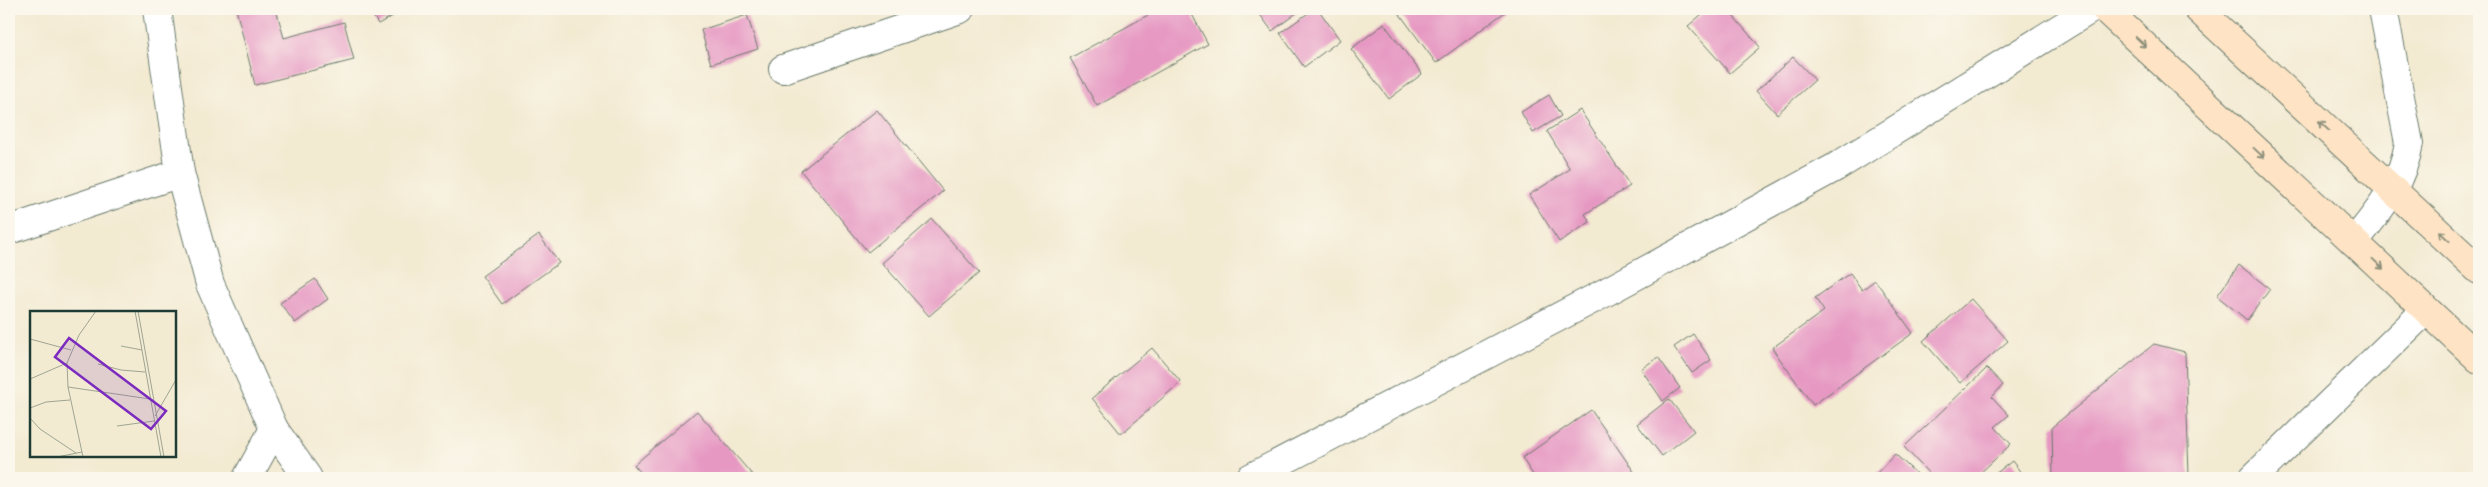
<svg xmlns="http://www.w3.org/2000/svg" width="2488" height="487" font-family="'IM FELL Great Primer',serif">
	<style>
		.building { fill: #e698c2 }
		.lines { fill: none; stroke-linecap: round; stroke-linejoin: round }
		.street-casing { stroke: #697a6b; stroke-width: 30 }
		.secondary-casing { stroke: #697a6b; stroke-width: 30 }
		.street { stroke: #fff; stroke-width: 28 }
		.secondary { stroke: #fee4c5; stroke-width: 28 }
		.oneway { stroke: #8e907c }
		.inset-road { fill: none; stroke: #9ea593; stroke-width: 1 }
		.view { fill: #7b2cbf; fill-opacity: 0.15; stroke: #7b2cbf; stroke-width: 2.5 }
		.inset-edge { fill: none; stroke: #1f3d34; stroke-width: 2.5 }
	</style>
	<rect width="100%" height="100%" fill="#fbf7ec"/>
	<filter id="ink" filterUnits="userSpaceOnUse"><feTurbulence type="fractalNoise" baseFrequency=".02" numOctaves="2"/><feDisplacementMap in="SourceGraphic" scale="10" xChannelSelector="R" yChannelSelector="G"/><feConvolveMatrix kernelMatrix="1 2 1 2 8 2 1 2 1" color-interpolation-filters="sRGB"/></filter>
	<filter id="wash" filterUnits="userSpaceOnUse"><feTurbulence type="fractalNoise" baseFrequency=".0096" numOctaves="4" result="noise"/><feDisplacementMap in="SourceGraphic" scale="20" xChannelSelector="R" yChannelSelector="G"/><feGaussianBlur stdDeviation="1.12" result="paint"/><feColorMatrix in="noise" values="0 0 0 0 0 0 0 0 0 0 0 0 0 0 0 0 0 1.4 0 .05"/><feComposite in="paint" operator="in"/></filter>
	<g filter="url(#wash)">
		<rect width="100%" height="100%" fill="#f3ead2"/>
		<g id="blocks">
			<g class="building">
				<path d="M 236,9 L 276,9 L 284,38 L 344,22 L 354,60 L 255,85 Z"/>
				<path d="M 369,9 L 406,9 L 378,24 Z"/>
				<path d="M 1159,9 L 1189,9 L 1208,44 L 1097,106 L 1070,58 Z"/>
				<path d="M 1256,9 L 1302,9 L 1272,31 Z"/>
				<path d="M 1314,9 L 1318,9 L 1340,40 L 1304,67 L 1280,33 Z"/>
				<path d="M 1396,9 L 1509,9 L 1436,63 Z"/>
				<path d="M 1708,9 L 1727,9 L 1760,47 L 1730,73 L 1688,26 Z"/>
				<path d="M 747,15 L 758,49 L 711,64 L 701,30 Z"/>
				<path d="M 1384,24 L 1422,74 L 1389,99 L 1351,49 Z"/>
				<path d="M 1793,57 L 1815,80 L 1777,114 L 1756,91 Z"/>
				<path d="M 1549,95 L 1561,116 L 1533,133 L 1521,112 Z"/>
				<path d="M 877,110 L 943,191 L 868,252 L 801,171 Z"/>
				<path d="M 1580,110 L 1630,186 L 1585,214 L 1590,222 L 1559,242 L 1529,195 L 1570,169 L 1547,131 Z"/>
				<path d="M 932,219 L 979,273 L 929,316 L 882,263 Z"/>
				<path d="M 539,235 L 559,263 L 502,304 L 482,276 Z"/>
				<path d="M 2239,265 L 2270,289 L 2247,320 L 2217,296 Z"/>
				<path d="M 1850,273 L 1862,290 L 1875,280 L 1913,333 L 1813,405 L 1772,348 L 1824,311 L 1815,298 Z"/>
				<path d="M 315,279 L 328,299 L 295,323 L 280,303 Z"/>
				<path d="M 1971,299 L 2008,341 L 1960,383 L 1923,341 Z"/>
				<path d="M 1693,334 L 1711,360 L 1692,373 L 1674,347 Z"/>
				<path d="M 2154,344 L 2185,352 L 2189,476 L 2053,478 L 2052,427 Z"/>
				<path d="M 1152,348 L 1181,382 L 1121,434 L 1092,398 Z"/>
				<path d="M 1658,357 L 1680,388 L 1663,401 L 1641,369 Z"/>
				<path d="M 1987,368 L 2003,385 L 1992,397 L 2009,415 L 1995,427 L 2011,444 L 1975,478 L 1933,478 L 1904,447 Z"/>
				<path d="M 1669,399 L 1694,431 L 1662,456 L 1637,424 Z"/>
				<path d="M 1591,410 L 1637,476 L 1635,478 L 1535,478 L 1522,458 Z"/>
				<path d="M 697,411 L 755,478 L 646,478 L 634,465 Z"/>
				<path d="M 1895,454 L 1921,478 L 1872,478 Z"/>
				<path d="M 2012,461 L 2025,478 L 1990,478 Z"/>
			</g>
		</g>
	</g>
	<g filter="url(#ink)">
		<use href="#blocks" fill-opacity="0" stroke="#697a6b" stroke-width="1"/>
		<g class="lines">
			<g class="street-casing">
				<g id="street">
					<path d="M 157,9 L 180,173 L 210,284 L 274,429 L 308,478"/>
					<path d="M 783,69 L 960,9"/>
					<path d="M 9,230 L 180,173"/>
					<path d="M 2354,242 C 2379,210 2402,185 2409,143 L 2383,9"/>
					<path d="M 247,478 L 274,429"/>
					<path d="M 1250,478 L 1595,298 L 1836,167 L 2091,9"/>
					<path d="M 2253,478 L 2426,310"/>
				</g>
			</g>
			<g class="secondary-casing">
				<g id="secondary">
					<path d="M 2105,9 L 2479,359"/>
					<path d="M 2198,9 L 2479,270"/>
				</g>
			</g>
			<use href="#street" class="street"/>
			<use href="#secondary" class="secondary"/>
		</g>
		<defs><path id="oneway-shaft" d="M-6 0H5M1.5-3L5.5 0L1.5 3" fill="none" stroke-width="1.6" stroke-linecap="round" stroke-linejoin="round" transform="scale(1.25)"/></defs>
		<g class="oneway">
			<use href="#oneway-shaft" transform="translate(2141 42) rotate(43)"/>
			<use href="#oneway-shaft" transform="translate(2324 126) rotate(-137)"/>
			<use href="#oneway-shaft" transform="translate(2259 153) rotate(43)"/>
			<use href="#oneway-shaft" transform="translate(2444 236) rotate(-137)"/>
			<use href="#oneway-shaft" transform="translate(2378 264) rotate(43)"/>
		</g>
	</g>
	<g transform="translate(30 311)">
		<rect width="146" height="146" fill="#f3ead2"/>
		<path class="inset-road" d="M 105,0 L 131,146M 108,0 L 134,146M 0,28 L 41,39M 91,35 L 112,39M 68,53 L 91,59 L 115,61M 0,68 L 37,52M 38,76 L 120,88M 0,97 L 16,91 L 40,89M 125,105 L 147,67M 0,107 L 10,118 L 46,142M 87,115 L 124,110M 27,146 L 52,141M 53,146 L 38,76 L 37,52 L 49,24 L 66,0"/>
		<path class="view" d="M 39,27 L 136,100 L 121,118 L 25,46 Z"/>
		<rect width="146" height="146" class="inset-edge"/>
	</g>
	<rect width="2488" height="487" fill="none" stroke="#fbf7ec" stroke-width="30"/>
</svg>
